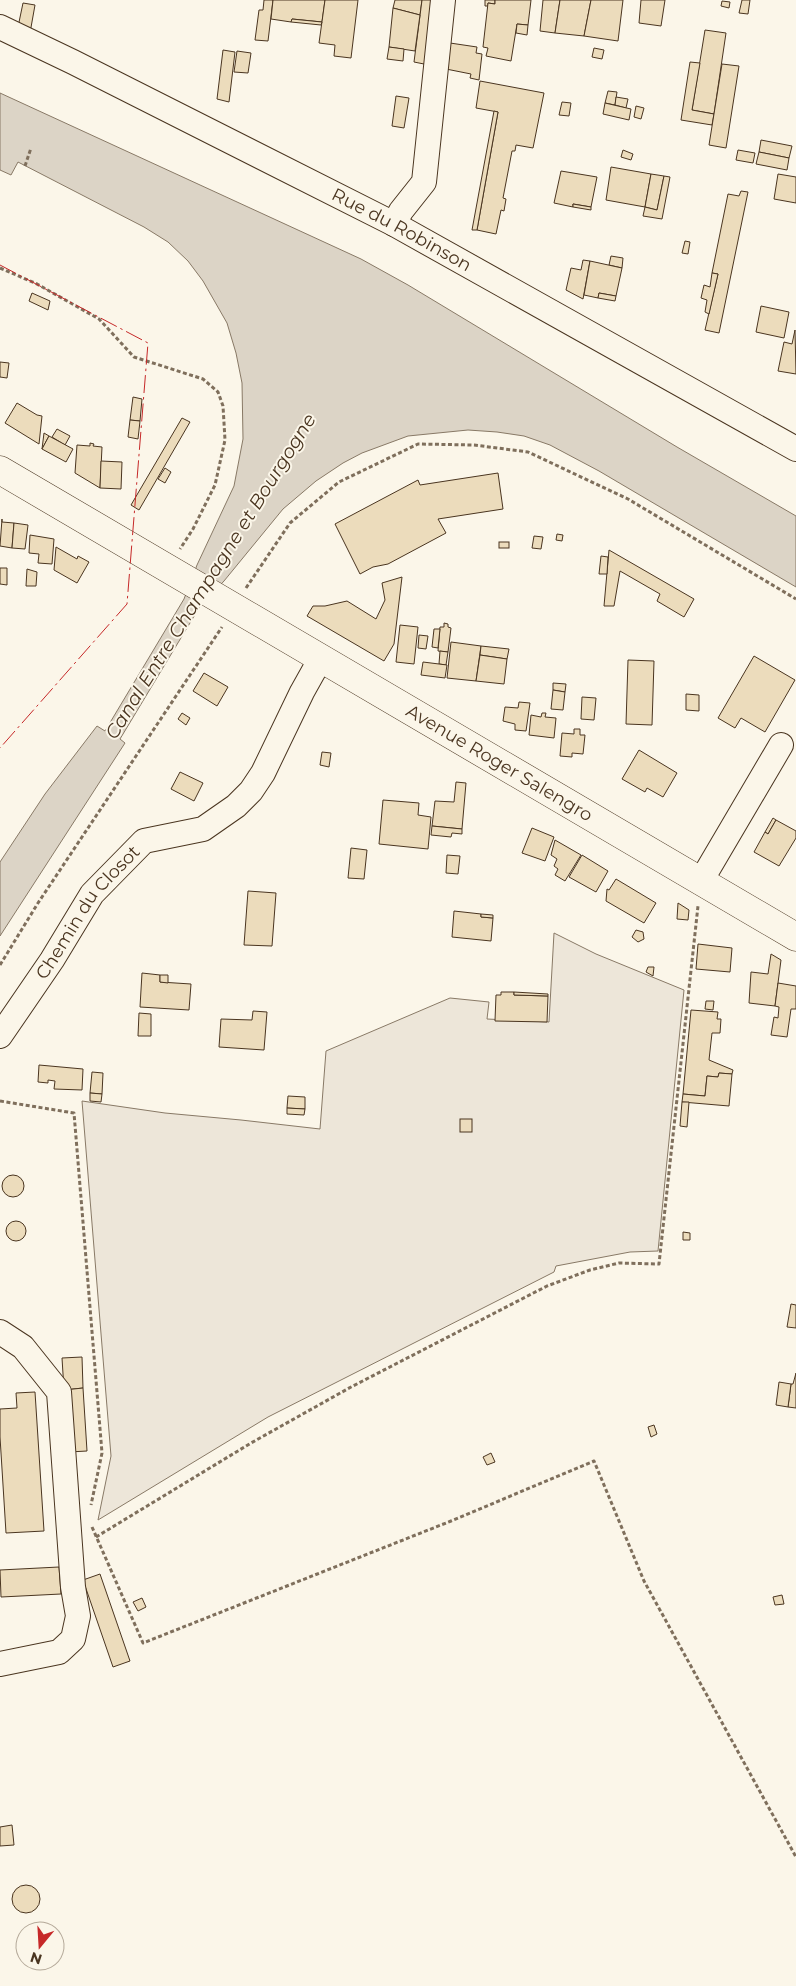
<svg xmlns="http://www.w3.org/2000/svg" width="796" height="1986" font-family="Montserrat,sans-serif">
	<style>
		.green { fill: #ede6d9; stroke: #887966 }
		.water { fill: #dcd4c6; stroke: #887966 }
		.building { fill: #ecdcbc; stroke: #4a3520 }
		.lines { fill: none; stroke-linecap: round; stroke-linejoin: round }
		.minor-casing { stroke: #4a3520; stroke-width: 26 }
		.major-casing { stroke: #4a3520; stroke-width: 29 }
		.path { stroke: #7f6f5c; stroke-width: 3; stroke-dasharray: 4 2.5; stroke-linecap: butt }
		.minor { stroke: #fbf6e9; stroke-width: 24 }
		.major { stroke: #fbf6e9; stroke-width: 28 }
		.power { stroke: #c62828; stroke-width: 1; stroke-dasharray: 18 4 2.5 4; stroke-linecap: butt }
		.labels { text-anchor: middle; stroke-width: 4; stroke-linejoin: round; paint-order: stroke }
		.street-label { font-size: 18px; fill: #4a3520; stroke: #fbf6e9 }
		.water-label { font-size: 19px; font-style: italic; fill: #4a3520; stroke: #fbf6e9 }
	</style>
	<rect width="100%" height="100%" fill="#fbf6e9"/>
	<path class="green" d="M 554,933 L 596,954 L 684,990 L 658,1251 L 630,1252 L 556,1266 L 554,1272 L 268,1417 L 98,1520 L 111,1456 L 82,1101 L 165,1113 L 241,1120 L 320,1129 L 326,1051 L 450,998 L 489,1002 L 487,1019 L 549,1022 Z"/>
	<path class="water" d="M 0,93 L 361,259 L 408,285 L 677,447 L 796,516 L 796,587 L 599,471 L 550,445 L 524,436 L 497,432 L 468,430 L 408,436 L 362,453 L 343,463 L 316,481 L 283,509 L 224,581 L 199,608 L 120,739 L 125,743 L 0,936 L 0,862 L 45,794 L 97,726 L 105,731 L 184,599 L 197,565 L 234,486 L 243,439 L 242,383 L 236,353 L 227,323 L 203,281 L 188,261 L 168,242 L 144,227 L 18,162 L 11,175 L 0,170 Z"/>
	<g class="building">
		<path d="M 264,0 L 273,0 L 268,41 L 255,40 L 259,10 L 263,10 Z"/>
		<path d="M 273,0 L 325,0 L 322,22 L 292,19 L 291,22 L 271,19 Z"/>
		<path d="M 325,0 L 358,0 L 351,58 L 334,56 L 335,45 L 319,43 Z"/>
		<path d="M 395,0 L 422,0 L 420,15 L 393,8 Z"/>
		<path d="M 422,0 L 433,0 L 429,65 L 414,62 Z"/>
		<path d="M 485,0 L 495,0 L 495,4 L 488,3 L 488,6 L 485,6 Z"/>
		<path d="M 495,0 L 531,0 L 528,25 L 517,24 L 511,61 L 486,56 L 488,48 L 483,47 L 488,3 L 495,4 Z"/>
		<path d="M 543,0 L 560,0 L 555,33 L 540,31 Z"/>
		<path d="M 560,0 L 591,0 L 584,36 L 555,33 Z"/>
		<path d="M 591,0 L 623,0 L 618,41 L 584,36 Z"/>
		<path d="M 641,0 L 665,0 L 661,26 L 639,23 Z"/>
		<path d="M 742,0 L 750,0 L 748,14 L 739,13 Z"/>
		<path d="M 722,1 L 730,2 L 729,8 L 721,6 Z"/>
		<path d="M 23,3 L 35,5 L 30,33 L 18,27 Z"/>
		<path d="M 393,8 L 420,15 L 415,51 L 389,47 Z"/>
		<path d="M 292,19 L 322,22 L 321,25 L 291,22 Z"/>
		<path d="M 517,24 L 528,25 L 527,35 L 516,33 Z"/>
		<path d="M 705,30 L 726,33 L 714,114 L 692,110 Z"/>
		<path d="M 450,43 L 477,47 L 476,53 L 482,54 L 479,80 L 470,78 L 471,74 L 446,69 Z"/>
		<path d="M 389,47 L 404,49 L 403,61 L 387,59 Z"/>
		<path d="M 594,48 L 604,50 L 602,59 L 592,57 Z"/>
		<path d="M 223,50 L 235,52 L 229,102 L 217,99 Z"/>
		<path d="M 237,51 L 251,53 L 248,73 L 234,72 Z"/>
		<path d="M 690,62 L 700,63 L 692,110 L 714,114 L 712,125 L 681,120 Z"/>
		<path d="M 722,64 L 739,66 L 726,148 L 709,145 Z"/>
		<path d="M 480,81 L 544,93 L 533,148 L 516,145 L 515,151 L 512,151 L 503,198 L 506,199 L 504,211 L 501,210 L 496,234 L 477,230 L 498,112 L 476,108 Z"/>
		<path d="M 608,91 L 617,92 L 615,105 L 605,103 Z"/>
		<path d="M 396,96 L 409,98 L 404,128 L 392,126 Z"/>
		<path d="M 616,97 L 628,99 L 626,108 L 615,105 Z"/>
		<path d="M 562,102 L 571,103 L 569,116 L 559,115 Z"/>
		<path d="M 605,103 L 631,109 L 629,120 L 603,114 Z"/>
		<path d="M 636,106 L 644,108 L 641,119 L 634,117 Z"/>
		<path d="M 494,111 L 498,112 L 477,230 L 472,230 Z"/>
		<path d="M 761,140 L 792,146 L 789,158 L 759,152 Z"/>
		<path d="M 623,150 L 633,154 L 631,160 L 621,157 Z"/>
		<path d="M 738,150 L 755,153 L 753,163 L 736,160 Z"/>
		<path d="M 759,152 L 789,158 L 787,170 L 756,164 Z"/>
		<path d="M 611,167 L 651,174 L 645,207 L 606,200 Z"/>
		<path d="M 561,171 L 597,177 L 591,207 L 573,204 L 573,207 L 554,203 Z"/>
		<path d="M 651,174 L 664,176 L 657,210 L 645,207 Z"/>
		<path d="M 778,174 L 796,177 L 796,203 L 774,199 Z"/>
		<path d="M 664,176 L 670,177 L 662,219 L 643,216 L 645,207 L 657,210 Z"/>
		<path d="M 741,191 L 748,192 L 719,333 L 705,330 L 718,274 L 712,273 L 728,194 L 739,196 Z"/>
		<path d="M 573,204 L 591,207 L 591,210 L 573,207 Z"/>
		<path d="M 685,241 L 690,242 L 688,254 L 682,253 Z"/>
		<path d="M 611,256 L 623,258 L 622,268 L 609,265 Z"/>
		<path d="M 583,260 L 590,261 L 583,299 L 566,290 L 571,268 L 581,270 Z"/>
		<path d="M 590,261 L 622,268 L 616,296 L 599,293 L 598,298 L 584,295 Z"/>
		<path d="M 712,273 L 718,274 L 709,314 L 705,312 L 707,300 L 701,298 L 704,285 L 710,287 Z"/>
		<path d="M 32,293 L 50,301 L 48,310 L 29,301 Z"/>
		<path d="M 599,293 L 616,296 L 615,301 L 598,298 Z"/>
		<path d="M 761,306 L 789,312 L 784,338 L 756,332 Z"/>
		<path d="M 795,330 L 796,374 L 778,371 L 784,342 L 792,344 Z"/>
		<path d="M 0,362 L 9,363 L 7,378 L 0,377 Z"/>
		<path d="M 133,397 L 142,399 L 140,421 L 130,420 Z"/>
		<path d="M 17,403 L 37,415 L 42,416 L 39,444 L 5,423 Z"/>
		<path d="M 182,418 L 190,422 L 139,510 L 131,505 Z"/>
		<path d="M 130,420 L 140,421 L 138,439 L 128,437 Z"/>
		<path d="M 57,429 L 70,436 L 65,445 L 52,437 Z"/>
		<path d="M 44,433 L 49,436 L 42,449 Z"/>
		<path d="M 49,436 L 73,449 L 66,462 L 42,449 Z"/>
		<path d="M 90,443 L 94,444 L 93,446 L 102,447 L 100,488 L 75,473 L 77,445 L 90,446 Z"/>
		<path d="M 101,461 L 122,462 L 121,489 L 100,488 Z"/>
		<path d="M 165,468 L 171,472 L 165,483 L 158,479 Z"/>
		<path d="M 498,473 L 503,509 L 438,519 L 446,533 L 388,564 L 373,567 L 360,574 L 335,524 L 418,480 L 420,485 Z"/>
		<path d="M 2,519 L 2,522 L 14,523 L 12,548 L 0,546 Z"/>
		<path d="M 14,523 L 28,525 L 25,549 L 12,548 Z"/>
		<path d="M 557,534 L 563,535 L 562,541 L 556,540 Z"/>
		<path d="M 30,535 L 54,539 L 52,564 L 38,563 L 39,554 L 29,553 Z"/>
		<path d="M 534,536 L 543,537 L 541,549 L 532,548 Z"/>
		<rect x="499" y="542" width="10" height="6"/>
		<path d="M 56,547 L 77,559 L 78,556 L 89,562 L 77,583 L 54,570 Z"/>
		<path d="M 609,550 L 694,599 L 684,617 L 657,601 L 660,594 L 620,571 L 614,606 L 604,606 Z"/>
		<path d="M 601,556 L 608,557 L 607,574 L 599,574 Z"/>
		<path d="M 0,568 L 7,568 L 7,585 L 0,584 Z"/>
		<path d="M 27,569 L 37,572 L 36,586 L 26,586 Z"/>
		<path d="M 402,577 L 394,644 L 384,661 L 307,616 L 313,606 L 325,606 L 347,601 L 376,619 L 385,600 L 382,583 Z"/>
		<path d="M 444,623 L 448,624 L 448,627 L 451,628 L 448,652 L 438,651 L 440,627 L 444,627 Z"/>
		<path d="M 400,625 L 418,627 L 414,664 L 396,662 Z"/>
		<path d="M 434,629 L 440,629 L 438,648 L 432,647 Z"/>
		<path d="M 419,635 L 428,636 L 426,649 L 418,648 Z"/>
		<path d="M 451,642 L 481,646 L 476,681 L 447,678 Z"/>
		<path d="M 481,646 L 509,649 L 507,659 L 480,655 Z"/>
		<path d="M 440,651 L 448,652 L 446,665 L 439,664 Z"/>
		<path d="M 480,655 L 507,659 L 504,684 L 476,681 Z"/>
		<path d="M 754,656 L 795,680 L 765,732 L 741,718 L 735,728 L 718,718 Z"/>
		<path d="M 628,660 L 654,661 L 652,725 L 626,724 Z"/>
		<path d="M 423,662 L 447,665 L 445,678 L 421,675 Z"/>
		<path d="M 204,673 L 228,687 L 217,706 L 193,691 Z"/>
		<path d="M 553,683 L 566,684 L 565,692 L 553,690 Z"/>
		<path d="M 553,690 L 565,692 L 563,710 L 551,709 Z"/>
		<path d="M 686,694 L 699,695 L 699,711 L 686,710 Z"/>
		<path d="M 582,697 L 596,698 L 594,720 L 581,719 Z"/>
		<path d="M 519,702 L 530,703 L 526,731 L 515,730 L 515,724 L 503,721 L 505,707 L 518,708 Z"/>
		<path d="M 182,713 L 190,718 L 186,725 L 178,719 Z"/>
		<path d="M 542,713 L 546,713 L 545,717 L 556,718 L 554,738 L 529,735 L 531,715 L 541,717 Z"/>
		<path d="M 574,729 L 580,729 L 580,735 L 585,735 L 583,754 L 572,753 L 572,757 L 560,756 L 562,733 L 574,734 Z"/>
		<path d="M 639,750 L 677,773 L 663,797 L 647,788 L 645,792 L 622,779 Z"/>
		<path d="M 322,752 L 331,753 L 329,767 L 320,765 Z"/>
		<path d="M 180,772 L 203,783 L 194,801 L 171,789 Z"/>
		<path d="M 456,782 L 466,783 L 462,829 L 432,826 L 435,801 L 454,802 Z"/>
		<path d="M 383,800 L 419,803 L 418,815 L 431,817 L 428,849 L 379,844 Z"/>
		<path d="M 773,818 L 776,820 L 768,834 L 765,832 Z"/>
		<path d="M 776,820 L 796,831 L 796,838 L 779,866 L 754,852 L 765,832 L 768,834 Z"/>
		<path d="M 432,826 L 462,829 L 462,834 L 452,833 L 451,837 L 431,835 Z"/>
		<path d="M 532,828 L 554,837 L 545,861 L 522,853 Z"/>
		<path d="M 555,840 L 581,855 L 565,881 L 555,875 L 558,869 L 554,866 L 557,859 L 551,855 Z"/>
		<path d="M 351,848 L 367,850 L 364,879 L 348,878 Z"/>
		<path d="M 447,855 L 460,856 L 458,874 L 446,873 Z"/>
		<path d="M 582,855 L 608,871 L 596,892 L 569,877 Z"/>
		<path d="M 616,879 L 656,903 L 644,923 L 606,901 L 607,889 L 609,890 Z"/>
		<path d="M 248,891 L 276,893 L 272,946 L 244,945 Z"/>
		<path d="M 678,903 L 689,910 L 688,920 L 677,919 Z"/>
		<path d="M 454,911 L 481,914 L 481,917 L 493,918 L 491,941 L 452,937 Z"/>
		<path d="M 481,914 L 493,915 L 493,918 L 481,917 Z"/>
		<path d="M 636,930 L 643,932 L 644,939 L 638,942 L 632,937 Z"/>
		<path d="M 698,944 L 732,948 L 730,972 L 696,969 Z"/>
		<path d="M 771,954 L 781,960 L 775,1006 L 749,1003 L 751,972 L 768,974 Z"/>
		<path d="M 648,967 L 654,967 L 653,976 L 646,972 Z"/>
		<path d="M 142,973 L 160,975 L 160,982 L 191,984 L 189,1010 L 140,1007 Z"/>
		<path d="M 160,975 L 168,975 L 168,983 L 160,982 Z"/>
		<path d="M 778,983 L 796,986 L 796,1009 L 791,1009 L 787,1037 L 771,1035 L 774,1017 L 778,1018 L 779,1007 L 775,1006 Z"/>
		<path d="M 501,992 L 514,992 L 514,995 L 548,996 L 547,1022 L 495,1021 L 496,995 L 501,995 Z"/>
		<path d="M 514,992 L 548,994 L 548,996 L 514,995 Z"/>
		<path d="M 706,1001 L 714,1001 L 713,1010 L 705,1009 Z"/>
		<path d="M 691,1010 L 718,1012 L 717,1019 L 721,1019 L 720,1033 L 712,1033 L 709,1060 L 733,1070 L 732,1074 L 719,1073 L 718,1077 L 707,1076 L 705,1096 L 683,1094 Z"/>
		<path d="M 253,1011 L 267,1012 L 264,1050 L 219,1047 L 221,1019 L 252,1020 Z"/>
		<path d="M 139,1013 L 151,1014 L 151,1036 L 138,1036 Z"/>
		<path d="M 39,1065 L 83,1069 L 82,1090 L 54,1089 L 55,1081 L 48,1080 L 48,1083 L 38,1082 Z"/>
		<path d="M 92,1072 L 103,1073 L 102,1094 L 90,1093 Z"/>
		<path d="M 719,1073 L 732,1074 L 729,1106 L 682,1102 L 683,1094 L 705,1096 L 707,1076 L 718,1077 Z"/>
		<path d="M 90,1093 L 102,1094 L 101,1102 L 90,1101 Z"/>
		<path d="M 288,1096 L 305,1097 L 305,1109 L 287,1108 Z"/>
		<path d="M 682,1102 L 689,1102 L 687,1127 L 680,1126 Z"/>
		<path d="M 287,1108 L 305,1109 L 304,1115 L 287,1114 Z"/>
		<rect x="460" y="1119" width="12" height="13"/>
		<circle cx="13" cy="1186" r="11"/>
		<circle cx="16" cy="1231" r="10"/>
		<path d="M 683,1232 L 690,1233 L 690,1240 L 683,1240 Z"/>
		<path d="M 791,1304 L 796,1305 L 796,1328 L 787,1327 Z"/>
		<path d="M 82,1357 L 83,1388 L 64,1390 L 62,1358 Z"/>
		<path d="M 796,1373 L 796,1408 L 788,1407 L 791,1384 L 793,1384 Z"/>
		<path d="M 779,1382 L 791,1384 L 788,1407 L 776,1405 Z"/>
		<path d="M 83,1388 L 87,1451 L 69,1452 L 64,1390 Z"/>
		<path d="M 35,1392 L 44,1531 L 6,1533 L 0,1437 L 0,1409 L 17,1408 L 16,1393 Z"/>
		<path d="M 654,1425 L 657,1434 L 651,1437 L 648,1427 Z"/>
		<path d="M 491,1453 L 495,1462 L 487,1465 L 483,1457 Z"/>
		<path d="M 59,1567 L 61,1594 L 1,1597 L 0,1570 Z"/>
		<path d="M 100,1574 L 130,1661 L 113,1667 L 83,1580 Z"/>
		<path d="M 782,1595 L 784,1604 L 775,1605 L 773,1597 Z"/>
		<path d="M 142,1598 L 146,1607 L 138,1611 L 133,1602 Z"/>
		<path d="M 12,1825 L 14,1845 L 0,1846 L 0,1827 Z"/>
		<circle cx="26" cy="1899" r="14"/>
	</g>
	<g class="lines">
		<g class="minor-casing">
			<g id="minor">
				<path id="s1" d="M 0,27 L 73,62 L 394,224 L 796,449"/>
				<path d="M 394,224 L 401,211 L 424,182 L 443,0"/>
				<path d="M 701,881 L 781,745"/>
				<path id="s2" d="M 0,1036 L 52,960 L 92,894 L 144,841 L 203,829 L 236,806 L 251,791 L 263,773 L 302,692 L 321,658"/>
				<path d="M 0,1332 L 23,1347 L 59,1392 L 73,1587 L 78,1616 L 73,1639 L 59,1652 L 0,1664"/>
			</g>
		</g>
		<g class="major-casing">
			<g id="major">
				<path id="s3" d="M 0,470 L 796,937"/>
			</g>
		</g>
		<g class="path">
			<path d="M 25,166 L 31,148"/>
			<path d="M 0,268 L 37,284 L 99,319 L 134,357 L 203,379 L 218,392 L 223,406 L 225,440 L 215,485 L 193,529 L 180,549"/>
			<path d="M 246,588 L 290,523 L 339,482 L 418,444 L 474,445 L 528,452 L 628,499 L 796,599"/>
			<path d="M 0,965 L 38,903 L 222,627"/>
			<path d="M 0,1101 L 74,1113 L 102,1453 L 91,1505"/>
			<path d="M 92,1527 L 143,1643 L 451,1521 L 594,1461 L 644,1581 L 796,1857"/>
			<path d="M 96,1537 L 251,1443 L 351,1387 L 547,1286 L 590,1270 L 619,1263 L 659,1264 L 698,906"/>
		</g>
		<use href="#minor" class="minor"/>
		<use href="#major" class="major"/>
		<path class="power" d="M 0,265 L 148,343 L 127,604 L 0,748"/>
	</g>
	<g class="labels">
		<g class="street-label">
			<text dy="6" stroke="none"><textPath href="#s1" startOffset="450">Rue du Robinson</textPath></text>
			<text dy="6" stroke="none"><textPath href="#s3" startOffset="579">Avenue Roger Salengro</textPath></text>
			<text dy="6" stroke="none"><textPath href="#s2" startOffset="152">Chemin du Closot</textPath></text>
		</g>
		<g class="water-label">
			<text transform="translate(210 576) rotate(-58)" y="7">Canal Entre Champagne et Bourgogne</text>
		</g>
	</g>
	<g transform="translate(40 1946) rotate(198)"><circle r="24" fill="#fbf6e9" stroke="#b4a999"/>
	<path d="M0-4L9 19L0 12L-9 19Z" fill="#c62828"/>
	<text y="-8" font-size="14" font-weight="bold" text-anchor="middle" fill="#4a3520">N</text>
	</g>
</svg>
